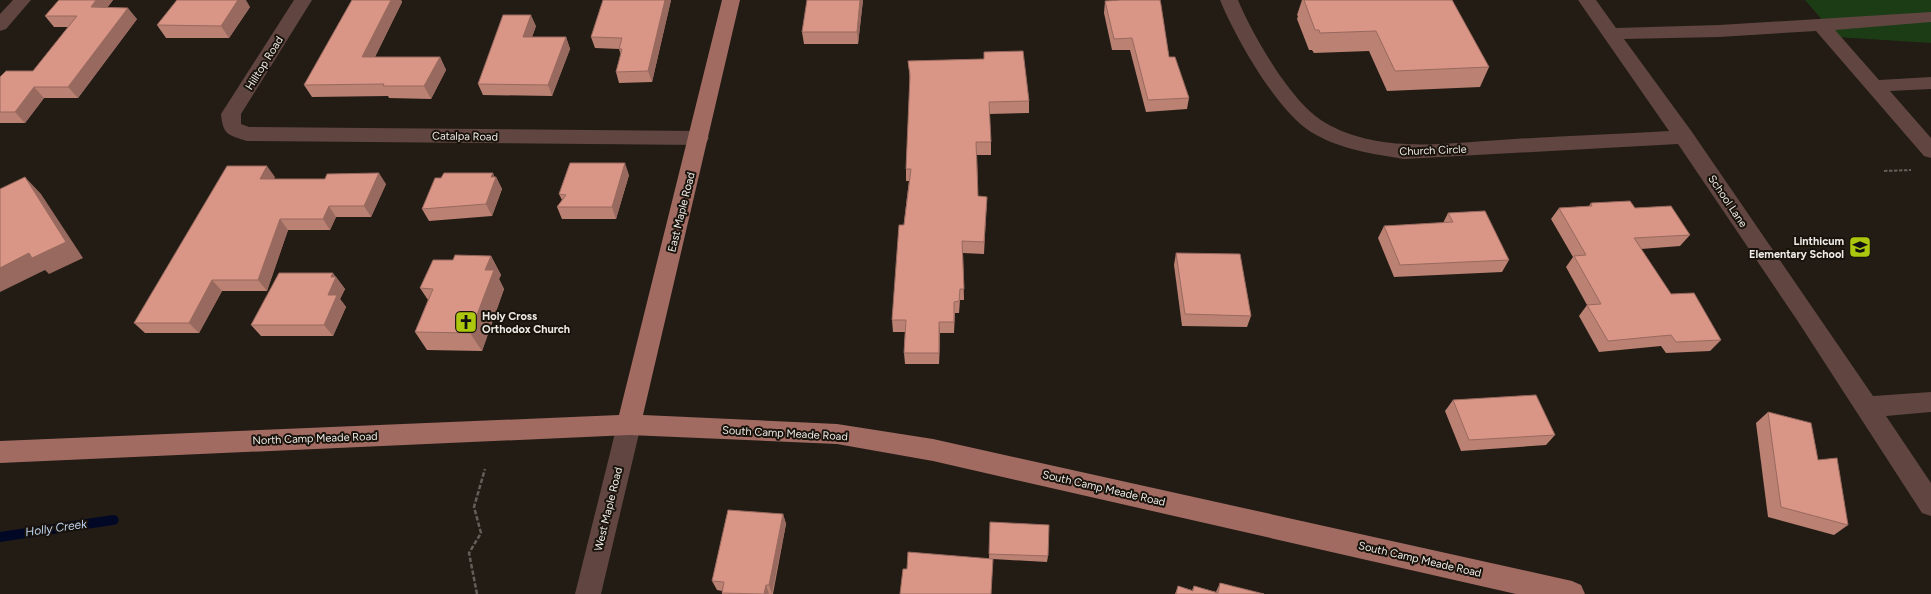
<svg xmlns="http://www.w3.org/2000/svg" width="1931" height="594" font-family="Figtree,sans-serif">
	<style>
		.green { fill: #1c3c16 }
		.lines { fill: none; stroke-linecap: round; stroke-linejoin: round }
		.stream { fill: #000826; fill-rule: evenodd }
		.path-far1 { stroke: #635e57; stroke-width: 2; stroke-dasharray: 3.5 1.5; stroke-linecap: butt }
		.path { stroke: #635e57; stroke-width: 2.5; stroke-dasharray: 4.5 2; stroke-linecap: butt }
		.minor { fill: #604540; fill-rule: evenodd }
		.major { fill: #a26b62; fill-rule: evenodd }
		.wall { fill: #bb8173 }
		.shaded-wall { fill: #98695e }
		.building { fill: #d99686; stroke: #98695e }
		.labels { text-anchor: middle; stroke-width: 4; stroke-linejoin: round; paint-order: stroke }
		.street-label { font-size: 11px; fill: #eeeae5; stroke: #19130c }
		.poi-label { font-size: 11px; font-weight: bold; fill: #eeeae5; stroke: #19130c; text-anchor: end }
		.water-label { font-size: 12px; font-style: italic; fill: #bed4f1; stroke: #19130c }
	</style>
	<rect width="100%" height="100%" fill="#221c15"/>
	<path class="green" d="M 1805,0 L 1931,0 L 1931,43 L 1837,37 Z"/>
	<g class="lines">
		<path class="stream" d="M 113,515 L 117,516 L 119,520 L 117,524 L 113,525 L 0,542 L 0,532 Z"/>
		<path class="path-far1" d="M 1884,171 L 1911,170"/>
		<path class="path" d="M 477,594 L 469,553 L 481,533 L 474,507 L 485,469"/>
		<g class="minor">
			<path d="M 13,0 L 31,0 L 6,29 L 0,31 L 0,14 Z"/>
			<path d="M 294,0 L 312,0 L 241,114 L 241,124 L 249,127 L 699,131 L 706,133 L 709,138 L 706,143 L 699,145 L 247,141 C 228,135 223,135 221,114 Z"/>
			<path d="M 1220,0 L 1238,0 C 1253,36 1291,102 1324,122 C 1381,156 1453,142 1515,139 C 1566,136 1618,134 1669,131 L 1578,0 L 1596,0 L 1616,28 L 1719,25 L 1931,12 L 1931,22 L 1835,30 L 1879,80 L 1931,77 L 1931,89 L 1890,91 L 1931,138 L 1931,158 L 1924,156 L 1816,31 L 1719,37 L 1624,39 L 1692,132 L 1873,396 L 1931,392 L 1931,412 L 1886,416 L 1931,483 L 1931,516 L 1922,513 L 1797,320 L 1678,144 L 1404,159 C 1372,154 1339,149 1311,132 C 1277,111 1235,37 1220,0 Z"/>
			<path d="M 629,415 L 638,418 L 641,425 L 601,594 L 575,594 L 617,425 L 620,418 Z"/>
		</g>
		<path class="major" d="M 722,0 L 740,0 L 643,415 L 837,424 L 933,439 L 1572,581 L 1581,585 L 1585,594 L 1516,594 L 933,461 L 837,444 L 629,435 L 0,463 L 0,441 L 619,415 Z"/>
	</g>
	<g class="wall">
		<path d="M 59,0 L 113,0 L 107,8 L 137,19 L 78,98 L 44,98 L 25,123 L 0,123 L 0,77 L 33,71 L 68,27 L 54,27 L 45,16 Z"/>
		<path d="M 352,0 L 401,0 L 402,2 L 375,57 L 440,57 L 446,70 L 431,99 L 389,98 L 388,96 L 312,97 L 304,85 Z"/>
		<path d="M 671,0 L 652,82 L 619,83 L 616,72 L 621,55 L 619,49 L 595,48 L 591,37 Z"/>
		<path d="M 863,0 L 858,44 L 804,44 L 802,32 Z"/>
		<path d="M 1117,0 L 1160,0 L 1169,57 L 1189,98 L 1187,109 L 1146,112 L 1130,50 L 1112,50 L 1104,13 L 1105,1 L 1118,1 Z"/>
		<path d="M 1302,0 L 1452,0 L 1489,67 L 1480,87 L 1387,91 L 1369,51 L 1314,53 L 1312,50 L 1309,50 L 1297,19 L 1298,16 L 1297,15 Z"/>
		<path d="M 250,7 L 229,38 L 166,38 L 157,25 Z"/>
		<path d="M 536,26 L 532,37 L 566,37 L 570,49 L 552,96 L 483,95 L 478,84 Z"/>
		<path d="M 984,52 L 1029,101 L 1029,113 L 989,114 L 991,142 L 991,155 L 977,155 L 978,196 L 987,197 L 984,254 L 963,253 L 964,300 L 960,300 L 959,313 L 955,313 L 954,333 L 940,333 L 939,364 L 905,364 L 904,353 L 905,332 L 893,332 L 892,320 L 909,181 L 906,181 L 906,169 L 910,81 L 908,61 L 984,59 Z"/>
		<path d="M 629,175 L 616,219 L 562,219 L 557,207 L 562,200 L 559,194 Z"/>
		<path d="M 275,177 L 274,179 L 386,184 L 371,217 L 336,217 L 330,230 L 288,230 L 267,291 L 222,291 L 199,333 L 145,333 L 134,323 Z"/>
		<path d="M 495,177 L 496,177 L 502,189 L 492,216 L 429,221 L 422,209 Z"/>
		<path d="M 1591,203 L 1635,208 L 1690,235 L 1680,246 L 1641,249 L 1671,294 L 1721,340 L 1710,351 L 1666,353 L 1661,346 L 1599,352 L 1579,316 L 1587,305 L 1566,267 L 1573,257 L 1551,219 L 1559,208 L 1589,206 Z"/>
		<path d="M 1448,213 L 1509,260 L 1502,272 L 1394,277 L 1378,238 L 1384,226 L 1443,223 Z"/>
		<path d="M 1176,253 L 1251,316 L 1247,327 L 1182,326 L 1174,265 Z"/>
		<path d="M 491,256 L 501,275 L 499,279 L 504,289 L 482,351 L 427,350 L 415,332 L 428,300 L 420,288 L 453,260 Z"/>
		<path d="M 336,277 L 345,289 L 340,299 L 346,307 L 333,336 L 261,336 L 251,325 Z"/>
		<path d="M 1453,400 L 1555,435 L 1546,445 L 1461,451 L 1445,411 Z"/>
		<path d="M 1768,412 L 1848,525 L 1834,535 L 1768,517 L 1756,423 Z"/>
		<path d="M 783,514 L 786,524 L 773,594 L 722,594 L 722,591 L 717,590 L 712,581 Z"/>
		<path d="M 990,522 L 1048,556 L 1047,562 L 993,559 L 907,569 L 989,559 Z"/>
		<path d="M 1220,583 L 1264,594 L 1175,594 L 1178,586 L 1192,590 L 1194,586 L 1216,592 Z"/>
	</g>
	<g class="shaded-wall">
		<path d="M 96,0 L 113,0 L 99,18 L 91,7 Z"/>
		<path d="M 238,0 L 246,0 L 250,7 L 229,38 L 221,26 Z"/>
		<path d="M 391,0 L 401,0 L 402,2 L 369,69 L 362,57 Z"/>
		<path d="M 665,0 L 671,0 L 652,82 L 648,71 Z"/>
		<path d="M 860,0 L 863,0 L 858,44 L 857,32 Z"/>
		<path d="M 128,8 L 137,19 L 78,98 L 68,87 Z"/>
		<path d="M 531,15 L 536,26 L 528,48 L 523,37 Z"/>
		<path d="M 566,37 L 570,49 L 552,96 L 548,85 Z"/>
		<path d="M 440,57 L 446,70 L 431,99 L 424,86 Z"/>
		<path d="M 34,87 L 44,98 L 25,123 L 15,112 Z"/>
		<path d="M 625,163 L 629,175 L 616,219 L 612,207 Z"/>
		<path d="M 267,166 L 275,177 L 268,190 L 260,179 Z"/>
		<path d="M 379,173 L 386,184 L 371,217 L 364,206 Z"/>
		<path d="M 493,173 L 495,178 L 496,177 L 502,189 L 492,216 L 486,204 Z"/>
		<path d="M 25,177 L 41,194 L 83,258 L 49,274 L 45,270 L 0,292 L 0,268 L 29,253 Z"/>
		<path d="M 329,206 L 336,217 L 330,230 L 323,219 Z"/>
		<path d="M 280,219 L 288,230 L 267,291 L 258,280 Z"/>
		<path d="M 491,256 L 501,275 L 499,279 L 504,289 L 482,351 L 470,333 L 485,270 Z"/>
		<path d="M 333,273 L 345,289 L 340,299 L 346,307 L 333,336 L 324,325 L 331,277 Z"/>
		<path d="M 212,280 L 222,291 L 199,333 L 189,323 Z"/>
		<path d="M 939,322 L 940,333 L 939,364 Z"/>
		<path d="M 783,514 L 786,524 L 772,594 L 769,585 Z"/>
		<path d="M 766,585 L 769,594 L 764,594 Z"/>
	</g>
	<g class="building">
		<path d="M 59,0 L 96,0 L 91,7 L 128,8 L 68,87 L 34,87 L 15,112 L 0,112 L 0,77 L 6,71 L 33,71 L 77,16 L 45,16 Z"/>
		<path d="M 177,0 L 238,0 L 221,26 L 157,25 Z"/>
		<path d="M 352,0 L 391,0 L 362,57 L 440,57 L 424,86 L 383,86 L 384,84 L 304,85 Z"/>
		<path d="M 603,0 L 665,0 L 648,71 L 616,72 L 622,49 L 619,49 L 622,38 L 591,37 Z"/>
		<path d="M 807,0 L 860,0 L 857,32 L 802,32 Z"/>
		<path d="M 1122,0 L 1160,0 L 1161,5 L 1169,57 L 1175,57 L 1189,98 L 1148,100 L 1132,38 L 1114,39 L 1105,1 Z"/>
		<path d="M 1304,0 L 1452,0 L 1489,67 L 1395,71 L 1376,31 L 1320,33 L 1319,30 L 1315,30 Z"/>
		<path d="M 503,15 L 531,15 L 523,37 L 566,37 L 548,85 L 478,84 Z"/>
		<path d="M 1023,51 L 1029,101 L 989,102 L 991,142 L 976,142 L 978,196 L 987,197 L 984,242 L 962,241 L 964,289 L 960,289 L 959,301 L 954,302 L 954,322 L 939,322 L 939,353 L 904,353 L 906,320 L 892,320 L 899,225 L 904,225 L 911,169 L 906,169 L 910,75 L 908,61 L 984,59 L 984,52 Z"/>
		<path d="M 570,163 L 625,163 L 612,207 L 557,207 L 566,195 L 559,194 Z"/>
		<path d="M 227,166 L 267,166 L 260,179 L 325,179 L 327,174 L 379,173 L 364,206 L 329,206 L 323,219 L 280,219 L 258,280 L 212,280 L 189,323 L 134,323 Z"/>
		<path d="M 444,173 L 493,173 L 491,177 L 496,177 L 486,204 L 422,209 L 435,178 L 441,178 Z"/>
		<path d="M 25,177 L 66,242 L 32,258 L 29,253 L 0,268 L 0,189 Z"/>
		<path d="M 1630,201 L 1635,208 L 1671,206 L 1690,235 L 1634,238 L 1671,294 L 1694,293 L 1721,340 L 1676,342 L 1671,335 L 1608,341 L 1587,305 L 1601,304 L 1574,256 L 1586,255 L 1559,208 L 1592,206 L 1591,203 Z"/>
		<path d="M 1485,211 L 1509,260 L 1400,265 L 1384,226 L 1453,222 L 1448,213 Z"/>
		<path d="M 1176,253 L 1240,254 L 1251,316 L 1185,314 Z"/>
		<path d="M 455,255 L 491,256 L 485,270 L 494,270 L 470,333 L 415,332 L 433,289 L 420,288 L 433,260 L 453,260 Z"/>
		<path d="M 279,273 L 333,273 L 331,277 L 336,277 L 328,295 L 337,295 L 324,325 L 251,325 Z"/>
		<path d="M 1536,395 L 1555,435 L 1469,440 L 1453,400 Z"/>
		<path d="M 1768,412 L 1811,423 L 1818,460 L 1837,458 L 1848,525 L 1781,507 Z"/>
		<path d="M 728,510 L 783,514 L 769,585 L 766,585 L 764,594 L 722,593 L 724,582 L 712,581 Z"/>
		<path d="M 990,522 L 1049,525 L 1048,556 L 989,554 Z"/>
		<path d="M 908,552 L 993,559 L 991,594 L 900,594 L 903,569 L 907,569 Z"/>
		<path d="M 1220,583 L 1264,594 L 1176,594 L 1178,586 L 1193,591 L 1194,586 L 1218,593 Z"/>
	</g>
	<defs>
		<g id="school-square" transform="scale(1.15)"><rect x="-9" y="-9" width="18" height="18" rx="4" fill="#adc60e" stroke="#19130c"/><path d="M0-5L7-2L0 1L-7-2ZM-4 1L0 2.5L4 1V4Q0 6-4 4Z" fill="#111"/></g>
		<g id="church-square" transform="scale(1.15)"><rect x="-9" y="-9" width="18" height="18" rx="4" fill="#adc60e" stroke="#19130c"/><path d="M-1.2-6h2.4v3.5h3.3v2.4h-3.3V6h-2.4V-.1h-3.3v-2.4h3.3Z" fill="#111"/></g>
	</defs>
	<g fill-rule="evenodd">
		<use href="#school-square" x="1860" y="247"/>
		<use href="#church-square" x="466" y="322"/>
	</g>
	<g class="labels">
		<g class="street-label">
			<text transform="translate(264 63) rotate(-58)" y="4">Hilltop Road</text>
			<text transform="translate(465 136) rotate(1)" y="4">Catalpa Road</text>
			<text transform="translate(1433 150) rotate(-2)" y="4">Church Circle</text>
			<text transform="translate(1728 201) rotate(56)" y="4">School Lane</text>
			<text transform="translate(681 212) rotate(-76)" y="4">East Maple Road</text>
			<text transform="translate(785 433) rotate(3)" y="4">South Camp Meade Road</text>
			<text transform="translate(315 438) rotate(-2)" y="4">North Camp Meade Road</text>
			<text transform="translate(1104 488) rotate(13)" y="4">South Camp Meade Road</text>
			<text transform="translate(608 509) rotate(-76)" y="4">West Maple Road</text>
			<text transform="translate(1420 559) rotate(13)" y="4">South Camp Meade Road</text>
		</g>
		<g class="poi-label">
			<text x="1844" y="245">Linthicum<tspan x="1844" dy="13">Elementary School</tspan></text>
			<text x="482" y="320" text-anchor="start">Holy Cross<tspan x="482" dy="13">Orthodox Church</tspan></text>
		</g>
		<g class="water-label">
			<text transform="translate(56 528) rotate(-8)" y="4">Holly Creek</text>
		</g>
	</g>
</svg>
